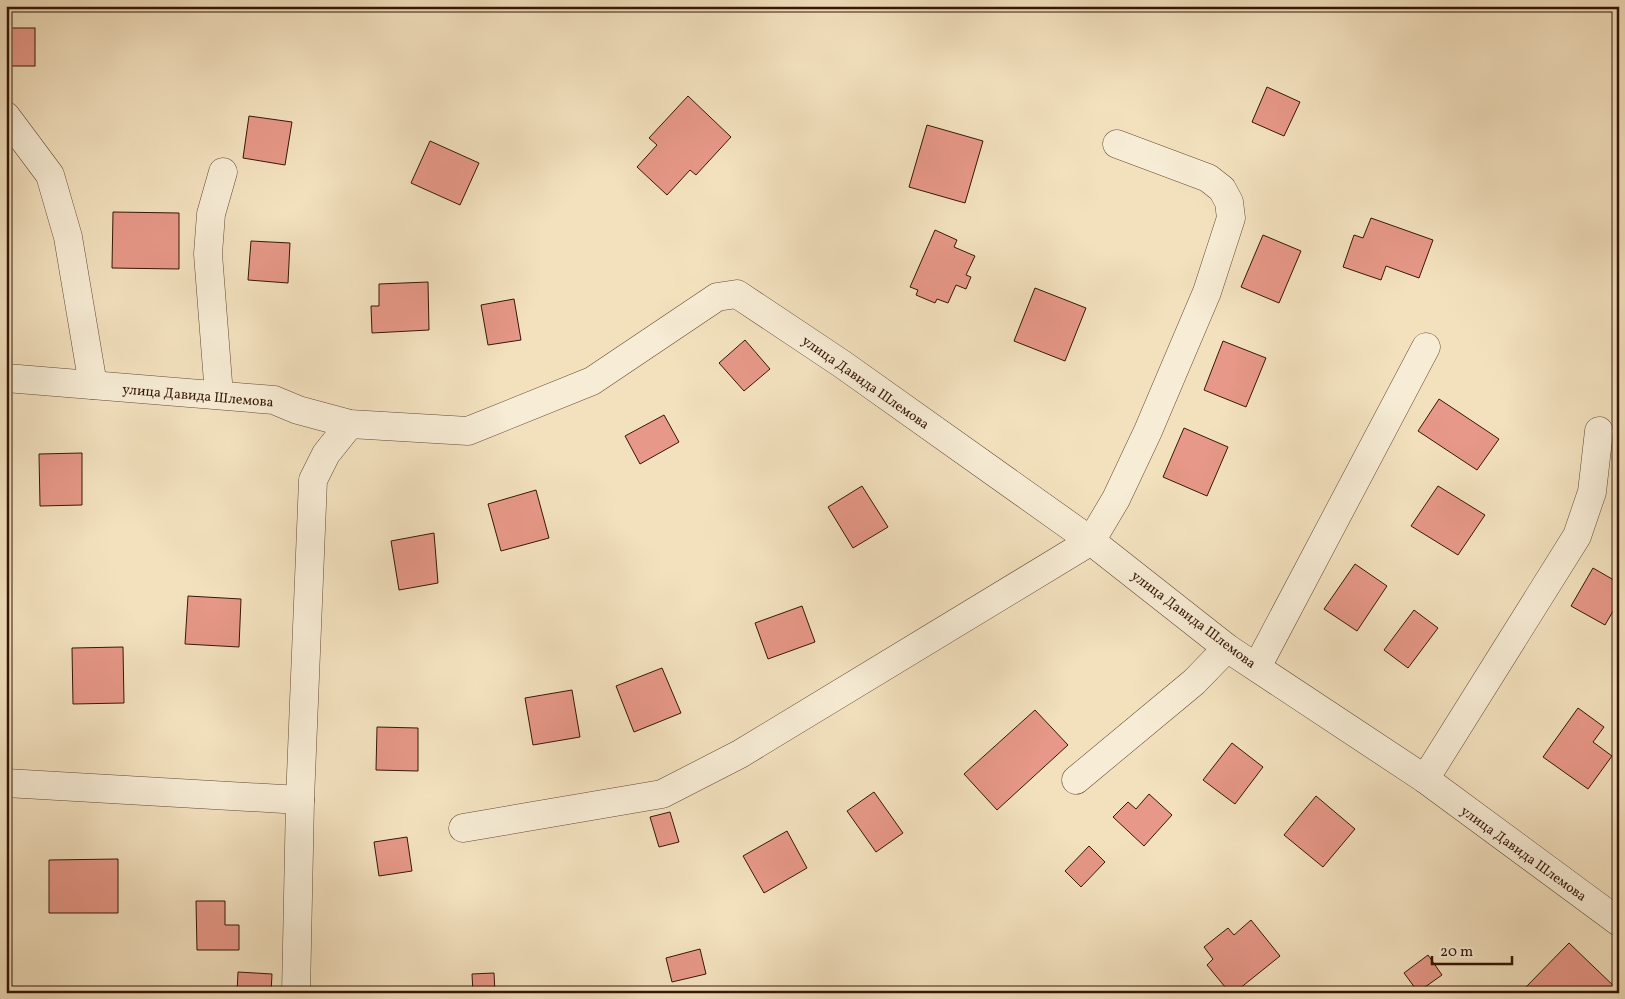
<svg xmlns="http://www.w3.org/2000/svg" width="1625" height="999" font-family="Vollkorn,serif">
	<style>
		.building { fill: #e79888; stroke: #361606 }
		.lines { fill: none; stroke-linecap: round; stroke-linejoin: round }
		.minor-casing { stroke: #654934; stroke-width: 29 }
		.minor { stroke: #f7ecd5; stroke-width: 28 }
		.labels { text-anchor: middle; stroke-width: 5; stroke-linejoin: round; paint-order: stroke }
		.street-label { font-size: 14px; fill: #361606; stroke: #f7ecd5 }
	</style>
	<rect width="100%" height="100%" fill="#f3e1be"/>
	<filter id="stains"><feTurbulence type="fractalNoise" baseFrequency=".004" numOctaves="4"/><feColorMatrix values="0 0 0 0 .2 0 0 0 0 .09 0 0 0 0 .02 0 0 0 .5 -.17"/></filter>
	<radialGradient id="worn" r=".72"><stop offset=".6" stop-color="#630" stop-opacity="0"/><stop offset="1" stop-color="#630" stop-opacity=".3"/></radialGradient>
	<g class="building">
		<rect x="6" y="28" width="29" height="38"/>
		<path d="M 1267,87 L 1300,102 L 1284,136 L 1252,122 Z"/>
		<path d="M 688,96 L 731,137 L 696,175 L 690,170 L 667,195 L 637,167 L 657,145 L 649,138 Z"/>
		<path d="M 249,116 L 292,122 L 285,165 L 243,158 Z"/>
		<path d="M 927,125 L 983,141 L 965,203 L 909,187 Z"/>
		<path d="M 430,141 L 479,163 L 460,205 L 411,183 Z"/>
		<path d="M 113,212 L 179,213 L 179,269 L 112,268 Z"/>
		<path d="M 1371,218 L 1433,240 L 1419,278 L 1386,266 L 1381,280 L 1343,267 L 1354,235 L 1363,238 Z"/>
		<path d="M 935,230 L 957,240 L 954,247 L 975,256 L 966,275 L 971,277 L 966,289 L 956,285 L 948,303 L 937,299 L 935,303 L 916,295 L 918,290 L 910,287 Z"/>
		<path d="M 1263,235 L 1301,251 L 1279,303 L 1241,287 Z"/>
		<path d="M 251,241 L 290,243 L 288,283 L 248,280 Z"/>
		<path d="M 428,282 L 429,330 L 372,333 L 371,306 L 379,306 L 379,284 Z"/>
		<path d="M 1035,288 L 1086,308 L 1065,361 L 1014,341 Z"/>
		<path d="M 514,299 L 521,340 L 488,345 L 481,305 Z"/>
		<path d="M 745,340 L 770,369 L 744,391 L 719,363 Z"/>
		<path d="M 1223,341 L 1266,358 L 1246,407 L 1204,390 Z"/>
		<path d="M 1439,399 L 1499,439 L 1477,470 L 1418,431 Z"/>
		<path d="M 664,415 L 679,442 L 640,464 L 625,436 Z"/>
		<path d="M 1184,428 L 1228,447 L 1207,496 L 1163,477 Z"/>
		<path d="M 82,453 L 82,505 L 40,506 L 39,454 Z"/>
		<path d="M 862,486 L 888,527 L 853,548 L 828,507 Z"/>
		<path d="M 1438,486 L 1485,515 L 1458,555 L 1411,526 Z"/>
		<path d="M 536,490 L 549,538 L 501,551 L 488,504 Z"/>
		<path d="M 434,533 L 438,583 L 399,590 L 391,541 Z"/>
		<path d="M 1355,564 L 1387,586 L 1357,631 L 1324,609 Z"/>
		<path d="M 1593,568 L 1619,583 L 1619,601 L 1605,625 L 1571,606 Z"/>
		<path d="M 188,596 L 241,599 L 239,647 L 185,644 Z"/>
		<path d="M 802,606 L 815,642 L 768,659 L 755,623 Z"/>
		<path d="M 1414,610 L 1438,628 L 1408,668 L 1384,650 Z"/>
		<path d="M 123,647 L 124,703 L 73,704 L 72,648 Z"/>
		<path d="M 662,668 L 681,713 L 634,732 L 616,686 Z"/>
		<path d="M 572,690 L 580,737 L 533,745 L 525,698 Z"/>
		<path d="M 1578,708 L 1604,727 L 1593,742 L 1612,756 L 1588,789 L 1543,757 Z"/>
		<path d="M 1035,710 L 1068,745 L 997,810 L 964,774 Z"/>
		<path d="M 377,727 L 418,728 L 418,771 L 376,770 Z"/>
		<path d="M 1232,743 L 1263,767 L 1235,804 L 1203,780 Z"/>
		<path d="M 874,792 L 903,833 L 876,852 L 847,811 Z"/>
		<path d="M 1149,794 L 1172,815 L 1144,846 L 1113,817 L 1128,802 L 1136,809 Z"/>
		<path d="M 1316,796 L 1355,829 L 1323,867 L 1284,835 Z"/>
		<path d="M 670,812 L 679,842 L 659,847 L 650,817 Z"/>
		<path d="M 787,831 L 807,868 L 764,893 L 743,856 Z"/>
		<path d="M 407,837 L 412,871 L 379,876 L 374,842 Z"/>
		<path d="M 1089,846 L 1105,862 L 1081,887 L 1065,871 Z"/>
		<path d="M 118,859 L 118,913 L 49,913 L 49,860 Z"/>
		<path d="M 196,901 L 225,901 L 225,925 L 239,925 L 239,950 L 197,950 Z"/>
		<path d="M 1251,920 L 1280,956 L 1234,993 L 1230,993 L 1207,965 L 1213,959 L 1204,947 L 1228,928 L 1234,935 Z"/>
		<path d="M 1569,943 L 1619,991 L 1619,993 L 1532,993 L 1526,987 Z"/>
		<path d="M 700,949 L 706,974 L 672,982 L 666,958 Z"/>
		<path d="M 1428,955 L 1442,975 L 1418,992 L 1404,973 Z"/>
		<path d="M 238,972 L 272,974 L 271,993 L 237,993 Z"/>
		<path d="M 494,973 L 495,993 L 473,993 L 472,974 Z"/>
	</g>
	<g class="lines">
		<g class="minor-casing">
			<g id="minor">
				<path d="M 6,116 L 50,175 L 68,237 L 93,385"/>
				<path d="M 6,378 L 274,400 L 298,410 L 350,424 L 468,431 L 592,381 L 717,297 L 737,294 L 842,364 L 1091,541 L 1227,648 L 1425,779 L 1619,922"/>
				<path d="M 219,395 L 208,254 L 211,214 L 223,172"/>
				<path d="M 1257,667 L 1426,347"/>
				<path d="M 1425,779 L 1577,536 L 1592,492 L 1599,431"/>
				<path d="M 1076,780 L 1194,682 L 1227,648"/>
				<path d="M 6,783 L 300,800"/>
				<path d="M 463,828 L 662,794 L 740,754 L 1091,541 L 1116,499 L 1148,431 L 1207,292 L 1231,218 L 1229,202 L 1222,189 L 1208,178 L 1117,144"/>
				<path d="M 296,993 L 300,800 L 313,480 L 326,454 L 350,424"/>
			</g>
		</g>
		<use href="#minor" class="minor"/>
	</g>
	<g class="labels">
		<g class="street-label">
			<text transform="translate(866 382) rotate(35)" y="5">улица Давида Шлемова</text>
			<text transform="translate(198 395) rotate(5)" y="5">улица Давида Шлемова</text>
			<text transform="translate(1194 619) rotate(37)" y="5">улица Давида Шлемова</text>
			<text transform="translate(1524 853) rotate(36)" y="5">улица Давида Шлемова</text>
		</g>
	</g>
	<rect width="1625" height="999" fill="none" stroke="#f3e1be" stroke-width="25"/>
	<rect x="8" y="8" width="1610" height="984" fill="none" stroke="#361606" stroke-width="2.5"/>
	<rect x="12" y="12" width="1600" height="974" fill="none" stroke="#361606"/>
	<path d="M1432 956v8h80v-8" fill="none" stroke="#361606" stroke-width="2.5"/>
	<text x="1440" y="956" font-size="15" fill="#361606" stroke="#f7ecd5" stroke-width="4" paint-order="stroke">20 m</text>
	<rect width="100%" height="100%" filter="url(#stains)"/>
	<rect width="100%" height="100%" fill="url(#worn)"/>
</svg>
